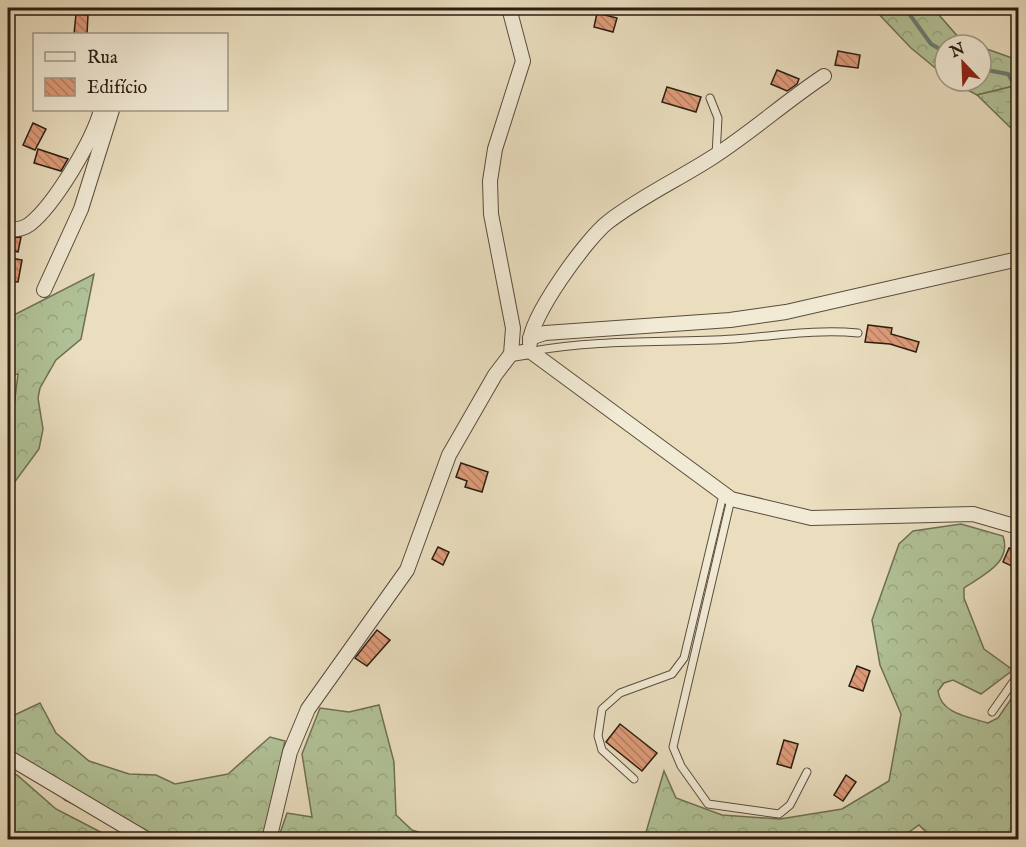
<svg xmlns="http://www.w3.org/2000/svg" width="1026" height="847" font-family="'IM FELL English',serif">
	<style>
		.forest { fill: url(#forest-crowns); stroke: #6e7054; stroke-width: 1.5 }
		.wetland { fill: url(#wetland-marsh); stroke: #6e7054; stroke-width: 1.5 }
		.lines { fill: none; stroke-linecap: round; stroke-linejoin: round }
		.stream { stroke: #6c7c74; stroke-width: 4 }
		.building { fill: url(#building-back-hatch); stroke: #2a1d12; stroke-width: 1.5 }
		.service-casing { stroke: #5a4d3d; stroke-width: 9 }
		.minor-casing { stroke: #5a4d3d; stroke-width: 16 }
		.service { stroke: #f1ead5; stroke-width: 7 }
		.minor { stroke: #f1ead5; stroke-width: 14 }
	</style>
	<defs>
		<pattern id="forest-crowns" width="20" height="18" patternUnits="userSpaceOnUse" patternTransform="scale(1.5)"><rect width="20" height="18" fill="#b1c297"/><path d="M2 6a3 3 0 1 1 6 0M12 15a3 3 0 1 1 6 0" fill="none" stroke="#98a681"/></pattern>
		<pattern id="wetland-marsh" width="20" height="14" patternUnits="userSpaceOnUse" patternTransform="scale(1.5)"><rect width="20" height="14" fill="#b1c297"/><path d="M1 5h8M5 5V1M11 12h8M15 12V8" fill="none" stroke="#98a681"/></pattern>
		<pattern id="building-back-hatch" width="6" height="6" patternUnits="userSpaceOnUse" patternTransform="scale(1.5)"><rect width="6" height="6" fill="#df9c7a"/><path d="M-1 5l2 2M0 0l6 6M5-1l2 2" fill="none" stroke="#b57f63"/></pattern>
	</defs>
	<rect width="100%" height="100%" fill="#eadebf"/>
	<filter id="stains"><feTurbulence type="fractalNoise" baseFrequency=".00333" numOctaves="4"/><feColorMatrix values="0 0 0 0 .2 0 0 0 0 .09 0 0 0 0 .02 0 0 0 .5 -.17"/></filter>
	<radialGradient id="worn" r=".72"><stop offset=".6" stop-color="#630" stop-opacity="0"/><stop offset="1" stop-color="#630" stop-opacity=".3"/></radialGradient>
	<g class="forest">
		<path d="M 873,8 L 933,8 L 960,39 L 976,45 L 945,45 L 945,76 L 911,48 Z"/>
		<path d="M 981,47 L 1018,60 L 1018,85 L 977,95 L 951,81 L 981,81 Z"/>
		<path d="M 94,274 L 81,339 L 56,360 L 40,388 L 38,398 L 43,429 L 39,449 L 8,491 L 8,454 L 18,374 L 8,375 L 8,318 Z"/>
		<path d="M 961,524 L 1003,536 C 1012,563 983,575 964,588 L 964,598 L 984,649 L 1013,670 L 981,694 L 953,680 L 944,683 L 938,691 C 941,714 969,717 988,723 L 998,718 L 1018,689 L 1018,839 L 933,839 L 919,825 L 899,839 L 644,839 L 664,771 L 676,798 L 722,815 L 780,819 L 842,809 L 889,781 L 901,714 L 880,665 L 872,620 L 899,544 L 913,531 Z"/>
		<path d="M 40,703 L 56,733 L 89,761 L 129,774 L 156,775 L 175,784 L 228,774 L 270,737 L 285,741 L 263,840 L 148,839 L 65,800 L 25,761 L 8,754 L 8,718 Z"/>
		<path d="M 379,705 L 394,762 L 396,815 L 412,830 L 440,839 L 278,839 L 287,813 L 312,817 L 302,754 L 320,708 L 349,712 Z"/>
		<path d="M 8,771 L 17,775 L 56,809 L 114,839 L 8,839 Z"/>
	</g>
	<path class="wetland" d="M 1018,85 L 1018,135 L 977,95 Z"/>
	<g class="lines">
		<g class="stream">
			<path d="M 905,8 L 931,44 L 945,52"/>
			<path d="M 981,69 L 1008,74 L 1018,91"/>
		</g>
	</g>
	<g class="building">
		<path d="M 597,13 L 617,18 L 613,32 L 594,27 Z"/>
		<path d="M 76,14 L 88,15 L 87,34 L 74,34 Z"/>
		<path d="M 838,51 L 860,55 L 858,68 L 835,65 Z"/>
		<path d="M 777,70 L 799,79 L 797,84 L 787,91 L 771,84 Z"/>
		<path d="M 667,87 L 701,97 L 696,112 L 662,102 Z"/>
		<path d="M 33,123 L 46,129 L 35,150 L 23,145 Z"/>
		<path d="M 38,149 L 68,159 L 61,171 L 34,163 Z"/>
		<path d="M 21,237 L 18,252 L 8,249 L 10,238 Z"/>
		<path d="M 11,258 L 22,260 L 18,282 L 8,281 Z"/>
		<path d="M 868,325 L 892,328 L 891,334 L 919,342 L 916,352 L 890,344 L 865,342 Z"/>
		<path d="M 461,463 L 488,472 L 482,492 L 465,487 L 467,481 L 456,477 Z"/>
		<path d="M 438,547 L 449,552 L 443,565 L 432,559 Z"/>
		<path d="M 1009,548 L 1018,552 L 1018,569 L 1003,562 Z"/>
		<path d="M 377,630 L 390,640 L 367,666 L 355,658 Z"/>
		<path d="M 857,666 L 870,671 L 863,691 L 849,686 Z"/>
		<path d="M 620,724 L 657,753 L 642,771 L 606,742 Z"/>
		<path d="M 784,740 L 798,744 L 791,768 L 777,764 Z"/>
		<path d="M 846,775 L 856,782 L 843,801 L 834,795 Z"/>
	</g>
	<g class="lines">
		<g class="service-casing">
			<g id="service">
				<path d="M 710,98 L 718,118 L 716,155"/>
				<path d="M 533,351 C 599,339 667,343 734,339 C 776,336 816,329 858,333"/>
				<path d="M 731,499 L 673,747 L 681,766 L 708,804 L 779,814 L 790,805 L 807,772"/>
				<path d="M 992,712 L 1018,675"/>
				<path d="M 634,779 L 602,750 L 598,736 L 602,709 L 620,693 L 672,674 L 684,658 L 723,495"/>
			</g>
		</g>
		<g class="minor-casing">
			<g id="minor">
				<path d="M 8,229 C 15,230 23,229 30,224 C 55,204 93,140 101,110"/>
				<path d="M 44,290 L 81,209 L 112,110"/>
				<path d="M 530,338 L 545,333 L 730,320 L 786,312 L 1018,259"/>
				<path d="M 530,343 C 529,318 587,238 608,222 C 640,197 679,179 713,157 C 752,132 786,101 824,76"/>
				<path d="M 511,354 L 530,351 L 731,499 L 811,518 L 973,514 L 1018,527"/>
				<path d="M 8,757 L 148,840"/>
				<path d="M 269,840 L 290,752 L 308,709 L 407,570 L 449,455 L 495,375 L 511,354 L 513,328 L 491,214 L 490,181 L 495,149 L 523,61 L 509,8"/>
			</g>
		</g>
		<use href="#service" class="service"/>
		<use href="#minor" class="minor"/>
	</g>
	<rect width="1026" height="847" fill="none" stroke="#eadebf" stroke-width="30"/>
	<rect x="9" y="9" width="1008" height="829" fill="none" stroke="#2a1d12" stroke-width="3"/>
	<rect x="15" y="15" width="996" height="817" fill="none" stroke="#2a1d12" stroke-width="1.5"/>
	<rect x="33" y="33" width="195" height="78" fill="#f1ead5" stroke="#a19887" stroke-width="1.5"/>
	<rect x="45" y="52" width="30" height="9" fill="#f1ead5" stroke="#a19887" stroke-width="1.5"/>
	<text x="87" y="63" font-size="18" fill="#2a1d12">Rua</text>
	<rect x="45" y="78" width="30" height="18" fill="url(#building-back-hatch)" stroke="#a19887" stroke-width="1.5"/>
	<text x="87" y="93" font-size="18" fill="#2a1d12">Edifício</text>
	<g transform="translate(963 63) rotate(337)"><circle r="28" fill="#f1ead5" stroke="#a19887" stroke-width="1.5"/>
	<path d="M0-4.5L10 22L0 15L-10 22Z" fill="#8f2418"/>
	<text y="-9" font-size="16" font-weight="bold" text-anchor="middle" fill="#2a1d12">N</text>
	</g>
	<rect width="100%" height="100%" filter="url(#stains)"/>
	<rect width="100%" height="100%" fill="url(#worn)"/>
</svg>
